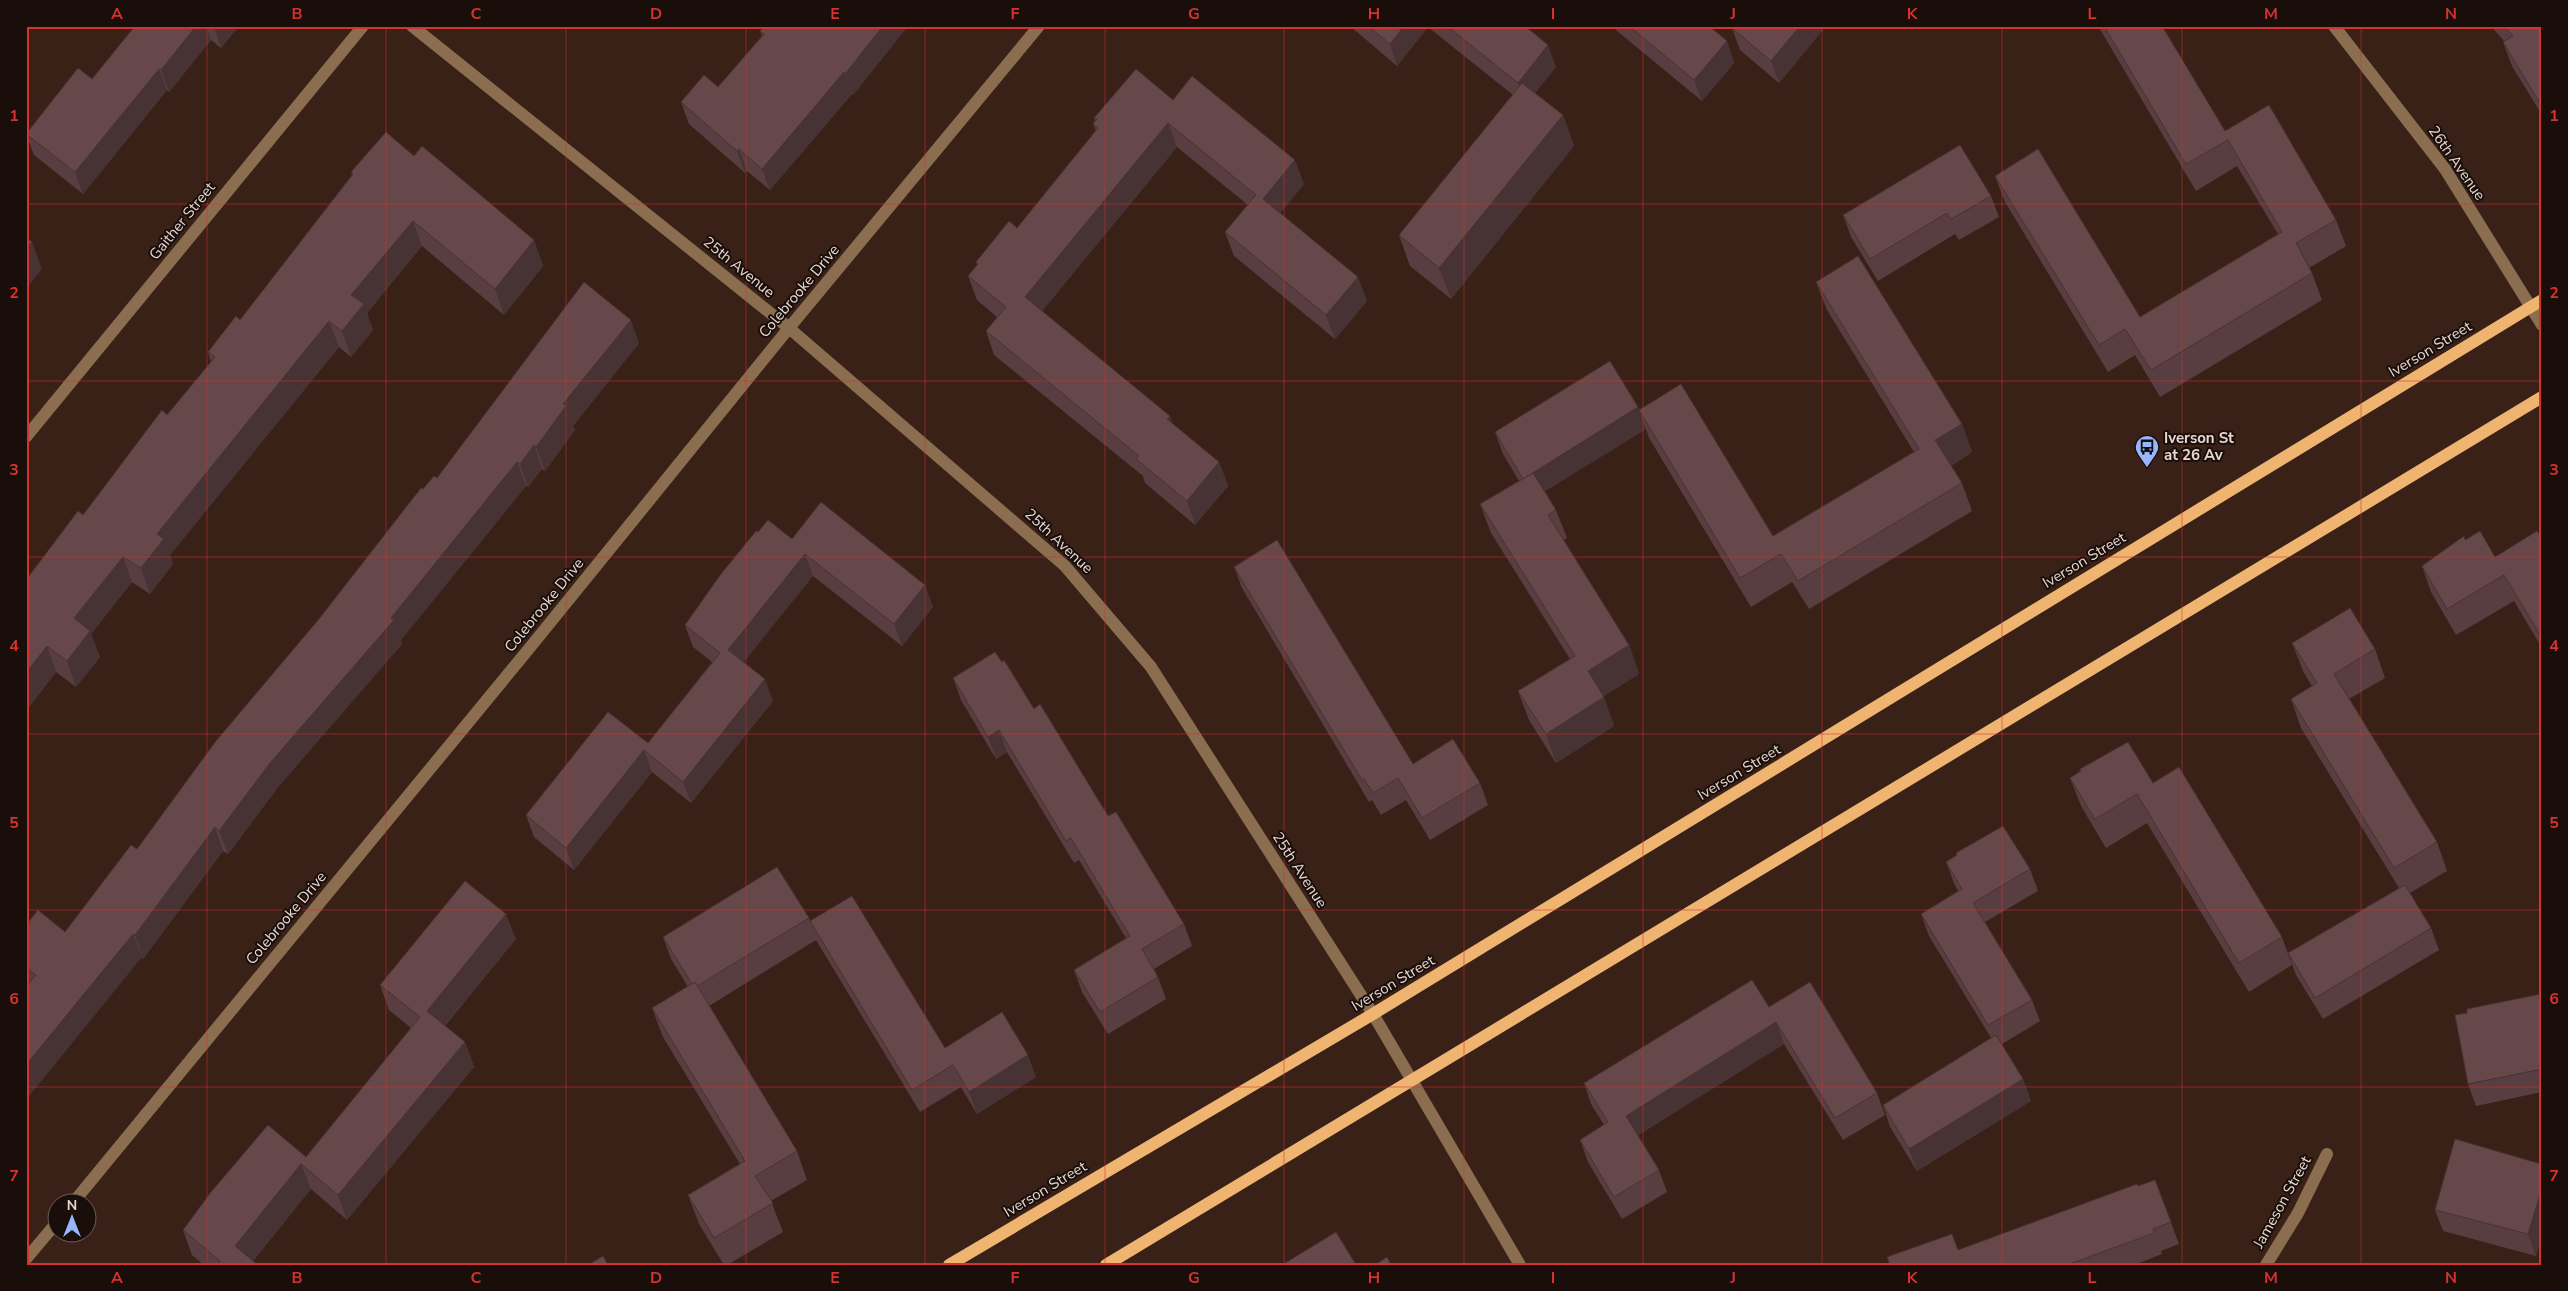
<svg xmlns="http://www.w3.org/2000/svg" width="2568" height="1291" font-family="'Nunito Sans',sans-serif">
	<style>
		.lines { fill: none; stroke-linecap: round; stroke-linejoin: round }
		.minor { stroke: #8a6e4f; stroke-width: 12 }
		.major { stroke: #eeb470; stroke-width: 12 }
		.wall { fill: #583e40 }
		.shaded-wall { fill: #473234 }
		.building { fill: #66484a; stroke: #473234 }
		.grid { fill: none; stroke: #d73130; stroke-width: 1; stroke-opacity: 0.55 }
		.labels { text-anchor: middle; stroke-width: 4; stroke-linejoin: round; paint-order: stroke }
		.street-label { font-size: 15px; fill: #e9d8d2; stroke: #190e0a }
		.poi-label { font-size: 15px; font-weight: bold; fill: #e9d8d2; stroke: #190e0a; text-anchor: start }
		.neatline { fill: none; stroke: #d73130; stroke-width: 2 }
		.grid-label { font-size: 16px; text-anchor: middle; font-weight: bold; fill: #d73130 }
	</style>
	<rect width="100%" height="100%" fill="#392118"/>
	<g class="lines">
		<g class="minor">
			<path d="M 412,26 L 789,328 L 1065,566 L 1151,667 L 1373,1014 L 1520,1265"/>
			<path d="M 2334,26 L 2445,169 L 2542,325"/>
			<path d="M 26,437 L 363,26"/>
			<path d="M 72,1204 L 532,645 L 789,328 L 1039,26"/>
			<path d="M 26,1259 L 58,1221"/>
			<path d="M 2266,1265 L 2298,1213 L 2327,1154"/>
		</g>
		<g class="major">
			<path d="M 949,1265 L 1373,1014 L 2542,300"/>
			<path d="M 1106,1265 L 2542,397"/>
		</g>
	</g>
	<g class="wall">
		<path d="M 135,26 L 239,26 L 221,48 L 211,40 L 169,92 L 167,90 L 83,194 L 34,155 L 26,134 L 92,79 Z"/>
		<path d="M 764,26 L 908,26 L 853,95 L 852,94 L 770,190 L 747,171 L 745,173 L 689,124 L 681,102 L 718,87 L 762,36 L 760,31 Z"/>
		<path d="M 1350,26 L 1525,26 L 1556,67 L 1535,93 L 1563,115 L 1574,146 L 1451,299 L 1410,266 L 1399,235 L 1513,95 L 1428,27 L 1397,66 Z"/>
		<path d="M 1611,26 L 1709,26 L 1727,41 L 1734,63 L 1702,101 Z"/>
		<path d="M 1826,26 L 1779,83 L 1740,50 L 1732,28 Z"/>
		<path d="M 2098,26 L 2162,26 L 2225,131 L 2336,220 L 2346,246 L 2309,268 L 2312,273 L 2322,300 L 2160,397 L 2135,355 L 2108,372 L 2005,202 L 1995,176 L 2140,317 L 2278,234 L 2237,166 L 2196,191 Z"/>
		<path d="M 2491,26 L 2542,26 L 2542,115 L 2512,66 L 2503,42 L 2504,41 Z"/>
		<path d="M 1173,100 L 1304,184 L 1280,213 L 1367,301 L 1335,339 L 1234,256 L 1225,232 L 1248,205 L 1177,147 L 1042,311 L 1173,424 L 1219,462 L 1228,486 L 1195,525 L 1145,483 L 1143,476 L 994,355 L 986,331 L 997,317 L 977,300 L 968,276 L 977,265 L 976,262 L 1017,228 L 1096,131 L 1093,124 L 1095,121 L 1094,118 Z"/>
		<path d="M 414,156 L 534,240 L 543,266 L 504,315 L 422,246 L 367,313 L 373,330 L 351,357 L 339,347 L 170,555 L 173,564 L 150,594 L 132,582 L 91,634 L 100,657 L 76,687 L 56,672 L 26,711 L 26,580 L 83,515 L 211,362 L 208,352 L 240,320 L 352,175 L 351,172 Z"/>
		<path d="M 1991,196 L 1999,217 L 1959,240 L 1955,234 L 1878,281 L 1851,237 L 1843,215 Z"/>
		<path d="M 1816,282 L 1962,424 L 1972,452 L 1951,466 L 1962,483 L 1972,511 L 1809,609 L 1792,582 L 1751,607 L 1649,438 L 1646,429 L 1545,491 L 1556,510 L 1567,538 L 1563,540 L 1629,645 L 1639,674 L 1603,696 L 1614,726 L 1556,763 L 1529,720 L 1518,691 L 1570,659 L 1491,533 L 1480,504 L 1519,481 L 1503,454 L 1495,432 L 1638,407 L 1639,409 L 1773,536 L 1914,452 L 1827,310 Z"/>
		<path d="M 639,343 L 573,426 L 575,430 L 545,471 L 542,469 L 528,487 L 526,486 L 401,640 L 402,644 L 279,786 L 228,854 L 223,851 L 143,959 L 142,957 L 27,986 L 26,985 L 26,925 L 65,932 L 137,849 L 319,619 L 423,489 L 437,478 Z"/>
		<path d="M 758,532 L 792,539 L 933,607 L 902,646 L 813,576 L 743,662 L 773,701 L 691,803 L 652,772 L 574,870 L 534,837 L 526,815 L 648,743 L 712,662 L 693,647 L 685,625 Z"/>
		<path d="M 2542,539 L 2542,648 L 2514,601 L 2456,635 L 2431,592 L 2422,566 L 2465,540 L 2495,557 Z"/>
		<path d="M 1234,567 L 1413,764 L 1480,783 L 1488,805 L 1430,840 L 1406,800 L 1381,815 L 1372,800 L 1369,802 L 1242,588 Z"/>
		<path d="M 2292,643 L 2375,649 L 2385,678 L 2349,699 L 2437,842 L 2447,871 L 2410,893 L 2431,928 L 2439,950 L 2323,1019 L 2296,975 L 2288,953 L 2399,888 L 2301,728 L 2291,699 L 2312,686 L 2303,671 Z"/>
		<path d="M 1002,662 L 1184,924 L 1192,946 L 1154,969 L 1158,977 L 1166,999 L 1108,1034 L 1082,992 L 1074,970 L 1126,938 L 1079,860 L 1074,863 L 1007,752 L 996,759 L 961,700 L 953,678 Z"/>
		<path d="M 2080,769 L 2153,783 L 2282,937 L 2292,965 L 2249,992 L 2147,823 L 2106,848 L 2081,806 L 2070,778 L 2080,771 Z"/>
		<path d="M 1946,862 L 2030,869 L 2038,891 L 1985,922 L 2032,1000 L 2040,1021 L 2002,1044 L 2023,1079 L 2031,1101 L 1917,1171 L 1890,1127 L 1883,1105 L 1991,1038 L 1929,936 L 1921,914 L 1958,891 L 1954,883 Z"/>
		<path d="M 809,918 L 810,921 L 945,1048 L 1036,1077 L 977,1114 L 961,1087 L 920,1112 L 816,940 L 709,1006 L 797,1151 L 807,1180 L 771,1201 L 783,1232 L 727,1265 L 724,1265 L 699,1224 L 688,1195 L 740,1164 L 663,1037 L 652,1008 L 688,987 L 671,959 L 663,937 Z"/>
		<path d="M 516,939 L 445,1026 L 465,1042 L 474,1067 L 347,1220 L 311,1189 L 253,1261 L 258,1265 L 204,1265 L 192,1255 L 183,1230 L 306,1157 L 411,1028 L 389,1010 L 380,985 Z"/>
		<path d="M 2542,995 L 2542,1092 L 2476,1106 L 2468,1084 L 2467,1013 Z"/>
		<path d="M 1769,1007 L 1877,1093 L 1885,1115 L 1843,1140 L 1784,1044 L 1638,1135 L 1659,1170 L 1667,1192 L 1622,1219 L 1588,1162 L 1580,1140 L 1604,1125 L 1591,1104 L 1584,1083 Z"/>
		<path d="M 2541,1164 L 2542,1236 L 2536,1256 L 2443,1231 L 2435,1210 Z"/>
		<path d="M 2155,1180 L 2179,1244 L 2161,1251 L 2162,1254 L 2134,1265 L 1890,1265 L 1958,1250 Z"/>
	</g>
	<g class="shaded-wall">
		<path d="M 196,26 L 206,26 L 211,40 L 169,92 L 161,70 Z"/>
		<path d="M 214,26 L 239,26 L 221,48 Z"/>
		<path d="M 883,26 L 908,26 L 853,95 L 845,74 Z"/>
		<path d="M 1404,26 L 1428,27 L 1397,66 L 1390,44 Z"/>
		<path d="M 1800,26 L 1826,26 L 1779,83 L 1771,61 Z"/>
		<path d="M 1727,41 L 1734,63 L 1702,101 L 1694,80 Z"/>
		<path d="M 1548,45 L 1556,67 L 1525,105 L 1518,83 Z"/>
		<path d="M 159,69 L 167,90 L 83,194 L 75,172 Z"/>
		<path d="M 844,72 L 852,94 L 770,190 L 762,169 Z"/>
		<path d="M 2542,98 L 2542,109 L 2538,100 Z"/>
		<path d="M 1563,115 L 1574,146 L 1451,299 L 1439,268 Z"/>
		<path d="M 1168,123 L 1177,147 L 1034,321 L 1025,297 Z"/>
		<path d="M 739,149 L 747,171 L 745,173 L 737,151 Z"/>
		<path d="M 1295,160 L 1304,184 L 1272,223 L 1263,199 Z"/>
		<path d="M 413,221 L 422,246 L 367,313 L 373,330 L 351,357 L 342,331 L 351,295 Z"/>
		<path d="M 534,240 L 543,266 L 504,315 L 495,289 Z"/>
		<path d="M 32,242 L 42,269 L 26,289 L 26,249 Z"/>
		<path d="M 1358,277 L 1367,301 L 1335,339 L 1326,315 Z"/>
		<path d="M 631,320 L 639,343 L 573,426 L 575,430 L 545,471 L 536,447 L 563,404 Z"/>
		<path d="M 329,321 L 339,347 L 170,555 L 173,564 L 150,594 L 141,568 L 157,534 Z"/>
		<path d="M 1638,407 L 1646,429 L 1531,500 L 1523,479 Z"/>
		<path d="M 1170,416 L 1178,440 L 1167,419 Z"/>
		<path d="M 1962,424 L 1972,452 L 1946,469 L 1935,440 Z"/>
		<path d="M 534,445 L 542,469 L 528,487 L 520,464 Z"/>
		<path d="M 517,462 L 526,486 L 401,640 L 402,644 L 279,786 L 228,854 L 219,831 L 270,763 L 391,618 Z"/>
		<path d="M 1219,462 L 1228,486 L 1195,525 L 1187,501 Z"/>
		<path d="M 805,554 L 813,576 L 736,672 L 728,650 Z"/>
		<path d="M 123,557 L 132,582 L 91,634 L 100,657 L 76,687 L 67,661 L 74,618 Z"/>
		<path d="M 925,585 L 933,607 L 902,646 L 894,624 Z"/>
		<path d="M 1629,645 L 1639,674 L 1598,700 L 1588,671 Z"/>
		<path d="M 47,646 L 56,672 L 26,711 L 26,673 Z"/>
		<path d="M 765,679 L 773,701 L 691,803 L 683,782 Z"/>
		<path d="M 1604,697 L 1614,726 L 1556,763 L 1546,734 Z"/>
		<path d="M 999,730 L 1007,752 L 996,759 L 988,737 Z"/>
		<path d="M 644,750 L 652,772 L 574,870 L 566,848 Z"/>
		<path d="M 215,827 L 223,851 L 143,959 L 135,935 Z"/>
		<path d="M 506,914 L 516,939 L 436,1036 L 427,1011 Z"/>
		<path d="M 133,934 L 142,957 L 26,1100 L 26,1065 Z"/>
		<path d="M 1776,1022 L 1784,1044 L 1634,1138 L 1626,1116 Z"/>
		<path d="M 465,1042 L 474,1067 L 347,1220 L 338,1195 Z"/>
		<path d="M 1028,1055 L 1036,1077 L 977,1114 L 969,1092 Z"/>
		<path d="M 2023,1079 L 2031,1101 L 1917,1171 L 1909,1149 Z"/>
		<path d="M 301,1164 L 311,1189 L 249,1265 L 235,1246 Z"/>
		<path d="M 2542,1188 L 2542,1236 L 2536,1256 L 2528,1234 Z"/>
	</g>
	<g class="building">
		<path d="M 135,26 L 196,26 L 161,70 L 159,69 L 75,172 L 26,134 L 78,68 L 92,79 Z"/>
		<path d="M 764,26 L 883,26 L 845,74 L 844,72 L 762,169 L 739,149 L 737,151 L 681,102 L 704,75 L 718,87 L 764,34 L 760,31 Z"/>
		<path d="M 1368,26 L 1404,26 L 1390,44 Z"/>
		<path d="M 1447,26 L 1525,26 L 1548,45 L 1518,83 Z"/>
		<path d="M 1629,26 L 1709,26 L 1727,41 L 1694,80 Z"/>
		<path d="M 1733,26 L 1800,26 L 1771,61 L 1732,28 Z"/>
		<path d="M 2104,26 L 2162,26 L 2225,131 L 2269,105 L 2336,220 L 2296,243 L 2312,273 L 2151,370 L 2125,329 L 2099,345 L 1995,176 L 2038,149 L 2140,317 L 2282,232 L 2228,140 L 2186,164 Z"/>
		<path d="M 2504,26 L 2542,26 L 2542,98 L 2538,100 L 2503,42 L 2513,36 Z"/>
		<path d="M 1136,69 L 1173,100 L 1192,76 L 1295,160 L 1263,199 L 1358,277 L 1326,315 L 1225,232 L 1256,195 L 1168,123 L 1025,297 L 1170,416 L 1167,419 L 1219,462 L 1187,501 L 1136,459 L 1139,456 L 986,331 L 1006,307 L 968,276 L 978,264 L 976,262 L 1009,221 L 1017,228 L 1098,128 L 1093,124 L 1097,119 L 1094,118 Z"/>
		<path d="M 1522,83 L 1563,115 L 1439,268 L 1399,235 Z"/>
		<path d="M 386,132 L 414,156 L 422,146 L 534,240 L 495,289 L 413,221 L 351,295 L 364,304 L 342,331 L 329,321 L 157,534 L 164,539 L 141,568 L 123,557 L 74,618 L 90,631 L 67,661 L 47,646 L 26,673 L 26,580 L 78,511 L 83,515 L 162,410 L 167,415 L 215,357 L 208,352 L 236,316 L 240,320 L 353,174 L 351,172 Z"/>
		<path d="M 1960,145 L 1991,196 L 1951,219 L 1947,213 L 1870,259 L 1843,215 Z"/>
		<path d="M 26,237 L 32,242 L 26,249 Z"/>
		<path d="M 1858,256 L 1962,424 L 1935,440 L 1962,483 L 1798,581 L 1781,554 L 1740,578 L 1639,410 L 1681,384 L 1773,536 L 1919,449 L 1816,282 Z"/>
		<path d="M 584,282 L 631,320 L 563,404 L 566,406 L 536,447 L 534,445 L 520,464 L 517,462 L 391,618 L 394,620 L 270,763 L 219,831 L 215,827 L 135,935 L 133,934 L 26,1065 L 26,987 L 36,975 L 26,968 L 26,925 L 38,910 L 65,932 L 131,845 L 137,849 L 216,741 L 319,619 L 421,488 L 423,489 L 434,476 L 437,478 Z"/>
		<path d="M 1610,361 L 1638,407 L 1523,479 L 1495,432 Z"/>
		<path d="M 1533,473 L 1556,510 L 1548,515 L 1629,645 L 1588,671 L 1604,697 L 1546,734 L 1518,691 L 1575,656 L 1480,504 Z"/>
		<path d="M 821,502 L 925,585 L 894,624 L 805,554 L 728,650 L 765,679 L 683,782 L 644,750 L 566,848 L 526,815 L 608,712 L 648,743 L 720,653 L 685,625 L 721,574 L 756,531 L 758,532 L 768,520 L 792,539 Z"/>
		<path d="M 2480,531 L 2495,557 L 2537,531 L 2542,539 L 2542,638 L 2504,575 L 2447,609 L 2422,566 L 2464,536 L 2465,540 Z"/>
		<path d="M 1277,540 L 1413,764 L 1453,739 L 1480,783 L 1422,818 L 1398,778 L 1373,793 L 1364,779 L 1362,780 L 1234,567 Z"/>
		<path d="M 2350,608 L 2375,649 L 2334,674 L 2437,842 L 2394,868 L 2291,699 L 2317,683 L 2292,643 Z"/>
		<path d="M 995,652 L 1002,662 L 1004,660 L 1034,709 L 1040,704 L 1108,816 L 1116,812 L 1184,924 L 1142,949 L 1158,977 L 1100,1012 L 1074,970 L 1130,936 L 1071,838 L 1066,841 L 999,730 L 988,737 L 953,678 Z"/>
		<path d="M 2128,742 L 2153,783 L 2179,767 L 2282,937 L 2239,963 L 2137,794 L 2095,819 L 2070,778 L 2081,771 L 2080,769 Z"/>
		<path d="M 2003,826 L 2030,869 L 1973,903 L 2032,1000 L 1988,1025 L 1921,914 L 1962,889 L 1946,862 L 1957,855 L 1956,853 Z"/>
		<path d="M 777,867 L 809,918 L 697,986 L 695,982 L 692,984 L 663,937 Z"/>
		<path d="M 465,881 L 506,914 L 427,1011 L 465,1042 L 338,1195 L 301,1164 L 235,1246 L 258,1265 L 217,1265 L 220,1261 L 183,1230 L 211,1192 L 268,1125 L 306,1157 L 420,1017 L 380,985 Z"/>
		<path d="M 2405,885 L 2431,928 L 2315,998 L 2288,953 Z"/>
		<path d="M 852,896 L 945,1048 L 1002,1012 L 1028,1055 L 969,1092 L 953,1065 L 912,1090 L 810,921 Z"/>
		<path d="M 1752,980 L 1769,1007 L 1810,982 L 1877,1093 L 1835,1118 L 1776,1022 L 1626,1116 L 1659,1170 L 1614,1197 L 1580,1140 L 1608,1122 L 1584,1083 Z"/>
		<path d="M 695,982 L 797,1151 L 755,1176 L 773,1203 L 714,1238 L 688,1195 L 745,1161 L 652,1008 Z"/>
		<path d="M 2541,994 L 2542,1069 L 2468,1084 L 2455,1015 L 2467,1013 L 2467,1009 Z"/>
		<path d="M 1996,1035 L 2023,1079 L 1909,1149 L 1883,1105 Z"/>
		<path d="M 2455,1139 L 2541,1164 L 2540,1170 L 2542,1171 L 2542,1188 L 2528,1234 L 2435,1210 Z"/>
		<path d="M 2155,1180 L 2171,1222 L 2153,1229 L 2154,1233 L 2067,1265 L 1890,1265 L 1887,1257 L 1952,1234 L 1958,1250 L 2137,1184 L 2138,1186 Z"/>
		<path d="M 1336,1232 L 1356,1265 L 1282,1265 Z"/>
		<path d="M 603,1256 L 608,1265 L 588,1265 Z"/>
		<path d="M 1387,1257 L 1391,1265 L 1375,1265 Z"/>
	</g>
	<path class="grid" d="M 207,26 L 207,1265M 386,26 L 386,1265M 566,26 L 566,1265M 746,26 L 746,1265M 925,26 L 925,1265M 1105,26 L 1105,1265M 1284,26 L 1284,1265M 1464,26 L 1464,1265M 1643,26 L 1643,1265M 1822,26 L 1822,1265M 2002,26 L 2002,1265M 2182,26 L 2182,1265M 2361,26 L 2361,1265M 26,204 L 2542,204M 26,381 L 2542,381M 26,557 L 2542,557M 26,734 L 2542,734M 26,910 L 2542,910M 26,1087 L 2542,1087"/>
	<defs>
		<g id="bus-pin" transform="scale(1.25)"><path d="M0 17L-7.5 6A9.5 9.5 0 1 1 7.5 6Z" fill="#99b5fd" stroke="#190e0a"/><path d="M-5-6H5V4H4V6H2V4H-2V6H-4V4H-5ZM-3.5-4V0h7V-4ZM-3.5 1.2v1.5H-2V1.2ZM2 1.2v1.5H3.5V1.2Z" fill="#111"/></g>
	</defs>
	<g fill-rule="evenodd">
		<use href="#bus-pin" x="2147" y="447"/>
	</g>
	<g class="labels">
		<g class="street-label">
			<text transform="translate(2457 163) rotate(55)" y="5">26th Avenue</text>
			<text transform="translate(182 221) rotate(-51)" y="5">Gaither Street</text>
			<text transform="translate(739 267) rotate(39)" y="5">25th Avenue</text>
			<text transform="translate(799 291) rotate(-50)" y="5">Colebrooke Drive</text>
			<text transform="translate(2430 349) rotate(-31)" y="5">Iverson Street</text>
			<text transform="translate(1059 541) rotate(43)" y="5">25th Avenue</text>
			<text transform="translate(2084 560) rotate(-31)" y="5">Iverson Street</text>
			<text transform="translate(544 605) rotate(-51)" y="5">Colebrooke Drive</text>
			<text transform="translate(1739 772) rotate(-31)" y="5">Iverson Street</text>
			<text transform="translate(1300 870) rotate(57)" y="5">25th Avenue</text>
			<text transform="translate(286 918) rotate(-50)" y="5">Colebrooke Drive</text>
			<text transform="translate(1393 983) rotate(-31)" y="5">Iverson Street</text>
			<text transform="translate(1045 1189) rotate(-31)" y="5">Iverson Street</text>
			<text transform="translate(2282 1202) rotate(-61)" y="5">Jameson Street</text>
		</g>
		<g class="poi-label">
			<text x="2164" y="443">Iverson St<tspan x="2164" dy="17">at 26 Av</tspan></text>
		</g>
	</g>
	<rect width="2568" height="1291" fill="none" stroke="#190e0a" stroke-width="55"/>
	<g transform="translate(72 1218)"><circle r="24" fill="#190e0a" stroke="#6c5f5a"/>
	<path d="M0-4L9 19L0 12L-9 19Z" fill="#99b5fd"/>
	<text y="-8" font-size="14" font-weight="bold" text-anchor="middle" fill="#e9d8d2">N</text>
	</g>
	<rect x="28" y="28" width="2512" height="1236" class="neatline"/>
	<g class="grid-label">
		<text x="117" y="19">A</text>
		<text x="297" y="19">B</text>
		<text x="476" y="19">C</text>
		<text x="656" y="19">D</text>
		<text x="835" y="19">E</text>
		<text x="1015" y="19">F</text>
		<text x="1194" y="19">G</text>
		<text x="1374" y="19">H</text>
		<text x="1553" y="19">I</text>
		<text x="1733" y="19">J</text>
		<text x="1912" y="19">K</text>
		<text x="2092" y="19">L</text>
		<text x="2271" y="19">M</text>
		<text x="2451" y="19">N</text>
		<text x="14" y="121">1</text>
		<text x="2554" y="121">1</text>
		<text x="14" y="298">2</text>
		<text x="2554" y="298">2</text>
		<text x="14" y="475">3</text>
		<text x="2554" y="475">3</text>
		<text x="14" y="651">4</text>
		<text x="2554" y="651">4</text>
		<text x="14" y="828">5</text>
		<text x="2554" y="828">5</text>
		<text x="14" y="1004">6</text>
		<text x="2554" y="1004">6</text>
		<text x="14" y="1181">7</text>
		<text x="2554" y="1181">7</text>
		<text x="117" y="1283">A</text>
		<text x="297" y="1283">B</text>
		<text x="476" y="1283">C</text>
		<text x="656" y="1283">D</text>
		<text x="835" y="1283">E</text>
		<text x="1015" y="1283">F</text>
		<text x="1194" y="1283">G</text>
		<text x="1374" y="1283">H</text>
		<text x="1553" y="1283">I</text>
		<text x="1733" y="1283">J</text>
		<text x="1912" y="1283">K</text>
		<text x="2092" y="1283">L</text>
		<text x="2271" y="1283">M</text>
		<text x="2451" y="1283">N</text>
	</g>
</svg>
